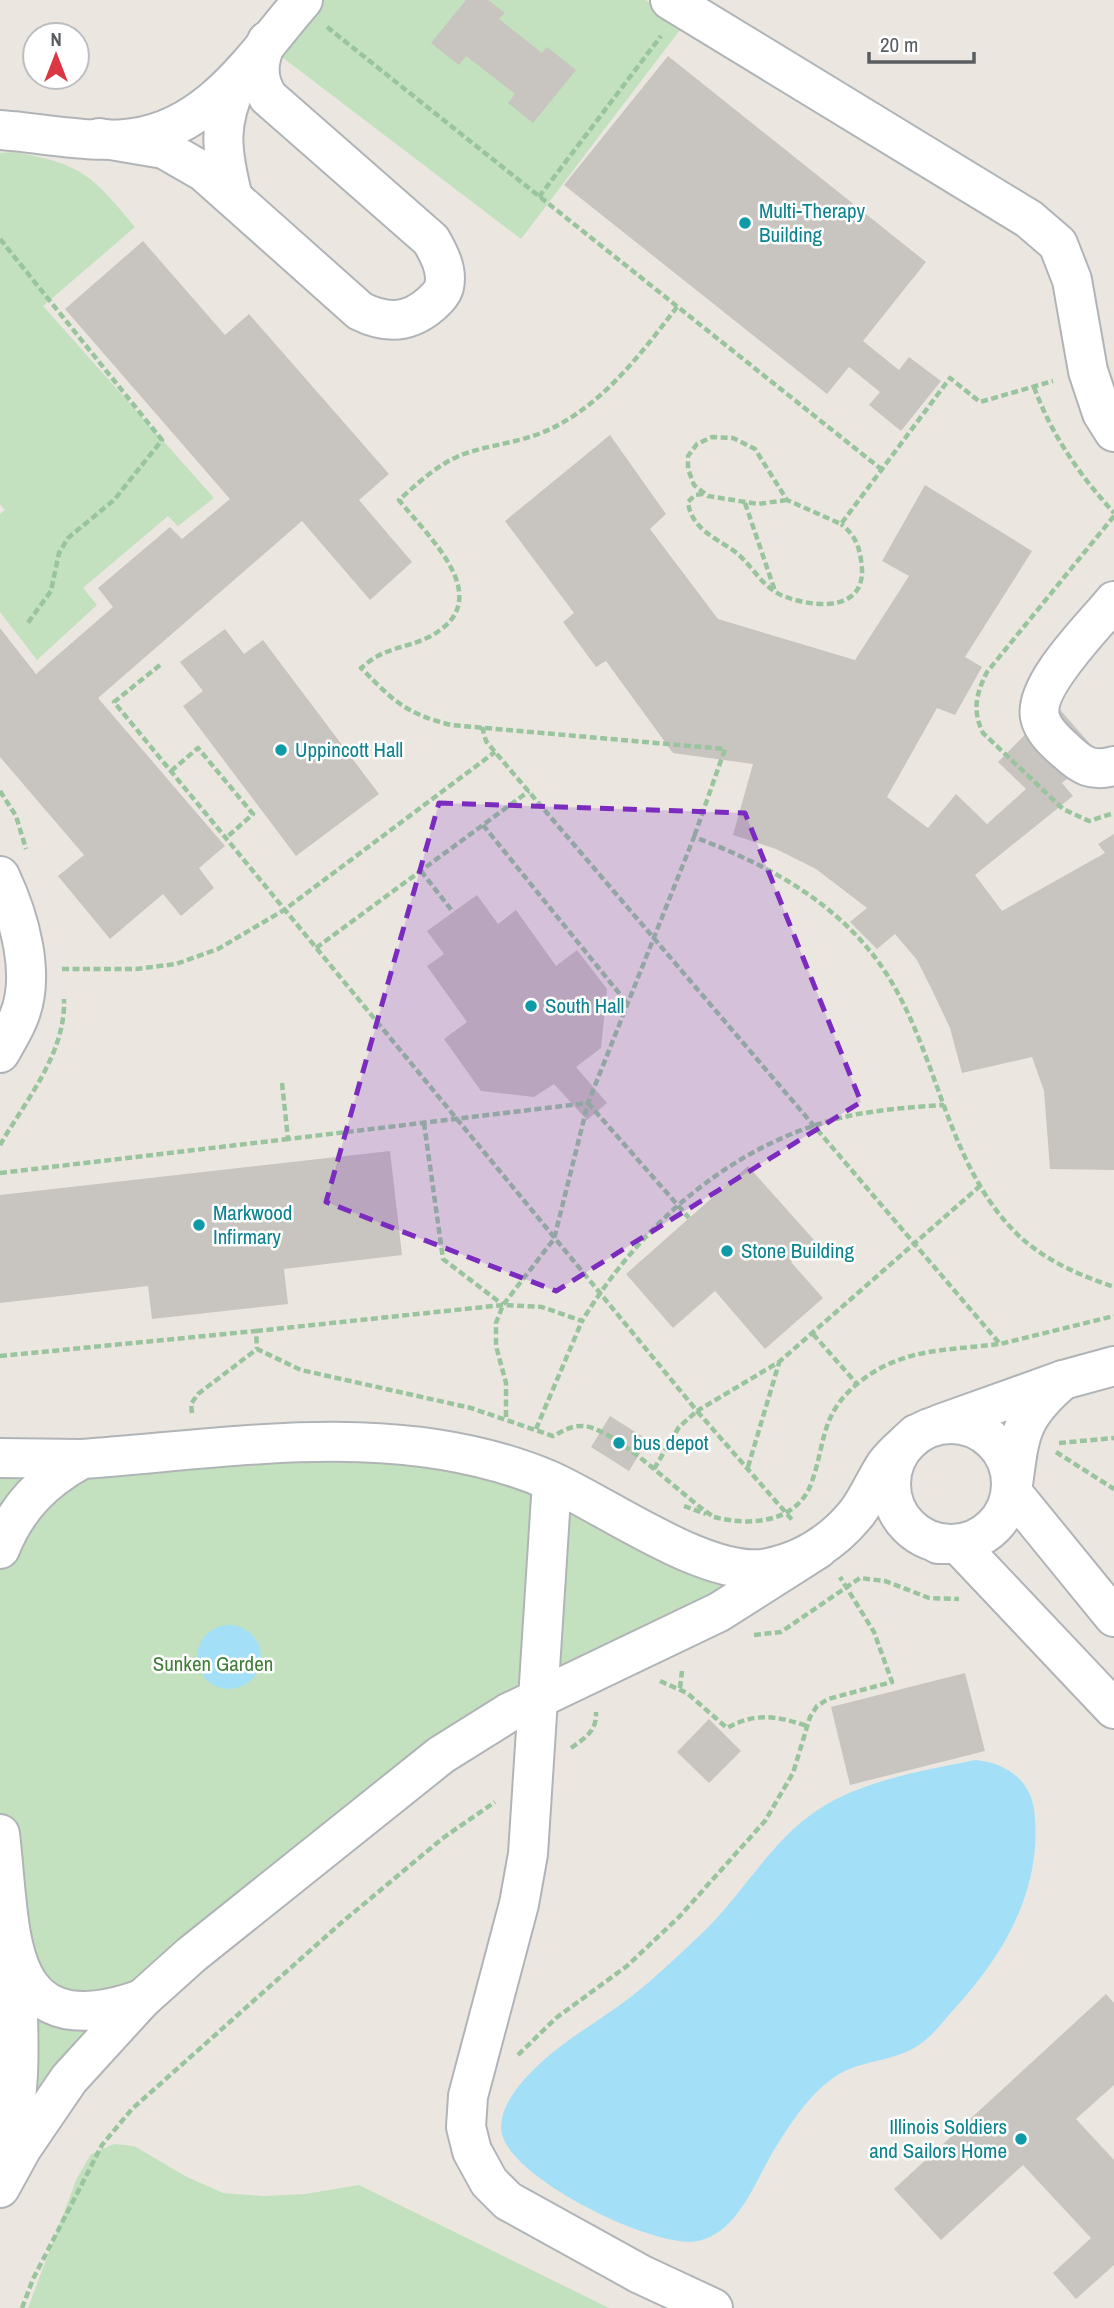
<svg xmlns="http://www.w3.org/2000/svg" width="1114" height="2308" font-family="'Archivo Narrow',sans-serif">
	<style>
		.green { fill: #c3e1be }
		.water { fill: #a3e0f8 }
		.building { fill: #c8c4bf }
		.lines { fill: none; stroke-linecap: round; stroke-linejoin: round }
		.minor-casing { stroke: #b1b4b7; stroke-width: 42 }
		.path { stroke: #99c49e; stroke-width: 4.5; stroke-dasharray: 7 3.5; stroke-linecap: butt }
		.minor { stroke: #fff; stroke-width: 38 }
		.marked { fill: #7b2cbf; fill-opacity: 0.2; stroke: #7b2cbf; stroke-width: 5; stroke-dasharray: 14 9; stroke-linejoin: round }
		.culture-dot { fill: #0f9aa8; stroke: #fff; stroke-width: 2.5 }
		.labels { text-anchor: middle; stroke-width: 5; stroke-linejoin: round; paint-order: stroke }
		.culture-label { font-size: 21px; fill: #0d838f; stroke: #fff; text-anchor: start }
		.park-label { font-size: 21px; fill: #417e3a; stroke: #fff }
	</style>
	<rect width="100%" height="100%" fill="#ebe7e0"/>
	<g class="green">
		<path d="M 316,0 L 645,0 L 686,22 L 521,239 L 274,51 Z"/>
		<path d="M 13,152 C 82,164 91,174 135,227 L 43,306 L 214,498 L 178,526 L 168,516 L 83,588 L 97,605 L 37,660 L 0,612 L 0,514 L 5,510 L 0,504 L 0,153 Z"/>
		<path d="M 406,1443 L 766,1569 L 538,1698 L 191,1955 L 6,2152 L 0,1834 L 0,1458 Z"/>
		<path d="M 114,2144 L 134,2146 L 187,2177 L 223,2193 L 264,2196 L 305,2194 L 359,2185 L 609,2308 L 28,2308 L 77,2178 L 91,2154 Z"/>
	</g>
	<g class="water">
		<circle cx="229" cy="1657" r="32"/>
		<path d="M 975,1760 C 1005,1763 1029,1778 1034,1809 C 1044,1886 1005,1954 955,2008 C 945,2019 935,2033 923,2042 C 901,2059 876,2059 852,2068 C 816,2081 789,2125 770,2157 C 753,2187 736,2233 698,2241 C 656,2250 502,2176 501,2128 C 501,2101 527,2075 545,2059 C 572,2035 604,2018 632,1996 C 656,1977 679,1955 701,1934 C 742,1896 768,1844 816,1811 C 862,1780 922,1771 975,1760 Z"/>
	</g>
	<g class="building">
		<path d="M 466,0 L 488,0 L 505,13 L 499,19 L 542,53 L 547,47 L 576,70 L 533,123 L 508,103 L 515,94 L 466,56 L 459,65 L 431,43 Z"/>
		<path d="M 668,56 L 926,262 L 863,341 L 899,370 L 909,357 L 941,381 L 901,431 L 869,405 L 880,392 L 849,367 L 827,394 L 564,185 Z"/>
		<path d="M 143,241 L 225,335 L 249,314 L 389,474 L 359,500 L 412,562 L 370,600 L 302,521 L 98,698 L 225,846 L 199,868 L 214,888 L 181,916 L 163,894 L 110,939 L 58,876 L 84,855 L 0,757 L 0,628 L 36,674 L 113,607 L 98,588 L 170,527 L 182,539 L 230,499 L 65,309 Z"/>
		<path d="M 610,435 L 666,514 L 650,529 L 718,619 L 855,660 L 909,576 L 882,561 L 925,485 L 1032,551 L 965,657 L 982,667 L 955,715 L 937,708 L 887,797 L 928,828 L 956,794 L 987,824 L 1026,789 L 998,762 L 1055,704 L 1098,753 L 1062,783 L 1073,796 L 975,875 L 1002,911 L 1105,853 L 1098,844 L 1114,834 L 1114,1170 L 1050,1169 L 1044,1091 L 1032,1057 L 962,1073 L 950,1028 L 932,990 L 917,960 L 895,934 L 877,949 L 850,922 L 867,908 L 816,869 L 776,849 L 733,835 L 753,764 L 673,753 L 606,661 L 596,667 L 563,622 L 574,613 L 505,521 Z"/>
		<path d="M 225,629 L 244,654 L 263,640 L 379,794 L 296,856 L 183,706 L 203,691 L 180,662 Z"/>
		<path d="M 477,895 L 498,924 L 516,910 L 556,966 L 577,950 L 607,989 L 601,1048 L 576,1067 L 607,1103 L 587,1120 L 554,1084 L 534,1097 L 481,1091 L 444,1039 L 467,1022 L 427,966 L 444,954 L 427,931 Z"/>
		<path d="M 390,1151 L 402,1255 L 284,1269 L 288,1304 L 152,1319 L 148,1286 L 0,1303 L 0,1195 Z"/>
		<path d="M 748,1166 L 815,1241 L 791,1262 L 823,1298 L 765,1349 L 715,1291 L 673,1328 L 626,1274 Z"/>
		<path d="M 610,1416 L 648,1440 L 629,1471 L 591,1447 Z"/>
		<path d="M 965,1673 L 985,1751 L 850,1785 L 831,1707 Z"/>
		<path d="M 709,1719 L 741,1751 L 709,1783 L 677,1752 Z"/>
		<path d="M 1106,1994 L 1114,2003 L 1114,2085 L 1076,2119 L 1114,2160 L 1114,2265 L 1076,2299 L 1053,2273 L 1091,2238 L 1023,2165 L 941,2240 L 894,2189 Z"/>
	</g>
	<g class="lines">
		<g class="minor-casing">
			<g id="minor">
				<path d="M 670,0 L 1029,219 L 1058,244 L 1072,280 L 1088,371 L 1102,413 L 1114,432"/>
				<path d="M 0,130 C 43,133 90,144 133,138 C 211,128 256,54 303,0"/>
				<path d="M 99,138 L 164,149 L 204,172 L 360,311 C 386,324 408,324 431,304 C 436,299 442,294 444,287 C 448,270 439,254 431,240 L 268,97 C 256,78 258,60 267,41"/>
				<path d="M 232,194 C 221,148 218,125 238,81"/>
				<path d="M 1114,601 C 1094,626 1033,685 1040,717 C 1043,731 1056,742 1066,751 C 1082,766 1092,772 1114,766"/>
				<path d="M 0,876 C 19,916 37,976 18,1019 C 13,1031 6,1042 0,1053"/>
				<path d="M 1063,1380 C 1018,1419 1020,1434 1012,1492 L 1114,1617"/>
				<circle cx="951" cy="1484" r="60"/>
				<path d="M 940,1424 L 1063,1380 L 1114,1366"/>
				<path d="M 0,1458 L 82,1459"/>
				<path d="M 552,1482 L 528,1854 L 519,1904 L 468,2096 L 466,2127 L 472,2151 L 489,2182 L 508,2201 L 640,2274 L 713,2308"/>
				<path d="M 938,1544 L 958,1544 L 1114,1709"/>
				<path d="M 0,1549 C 17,1507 42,1481 82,1459 C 237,1448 403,1417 551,1481 C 607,1506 709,1580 768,1568 C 803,1561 833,1542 856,1514 C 868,1499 875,1480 886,1464 C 894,1453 906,1444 916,1434"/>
				<path d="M 0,1834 C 12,1933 0,2049 142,1999"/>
				<path d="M 1,2166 C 24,2103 19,2032 16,1966"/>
				<path d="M 0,2188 L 22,2148 L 69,2079 L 142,1999 L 191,1955 L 441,1755 L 508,1713 L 719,1612 L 818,1549"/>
			</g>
		</g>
		<g class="path">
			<path d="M 327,27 L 881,469"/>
			<path d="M 539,197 L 661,36"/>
			<path d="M 0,239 L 162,440 L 114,500 L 68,538 L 59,553 L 51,591 L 27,624"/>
			<path d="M 677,307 C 640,355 599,410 541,433 C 516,443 489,445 464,454 C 439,463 418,483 399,500 C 428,537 500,600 429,637 C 402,650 386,646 361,668 C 394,701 404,713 451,725 L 725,749 L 694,837"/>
			<path d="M 1034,387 C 1052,436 1079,474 1114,513"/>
			<path d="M 703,494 L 695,495 L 688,502 C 691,528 714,537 734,551 C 753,565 762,589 786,597 C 819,609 870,611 861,560 C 859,545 854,534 841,524"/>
			<path d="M 787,500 L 758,504 L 708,496 L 694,485 L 688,469 L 688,456 L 697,444 L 712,437 L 733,438 L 755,449 L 787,500 L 841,524 L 950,378 L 980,402 L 1053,381"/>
			<path d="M 745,503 L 775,591"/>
			<path d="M 1114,516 L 987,672 C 976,694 972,710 983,733 L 1063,809 L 1089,821 L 1114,813"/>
			<path d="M 160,665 L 114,702 L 697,1411 L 779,1362 L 980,1186"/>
			<path d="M 482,727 L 486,741 L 495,752 L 1000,1344 L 1114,1316"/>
			<path d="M 171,771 L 198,748 L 253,814 L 226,838"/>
			<path d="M 0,791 L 16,816 L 26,849"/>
			<path d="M 483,825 L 627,1003"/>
			<path d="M 421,871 L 453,912"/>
			<path d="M 316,948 L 529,791"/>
			<path d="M 62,969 L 136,969 L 176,964 L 218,949 L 284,910 L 495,752"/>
			<path d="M 282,1083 L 288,1139 L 588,1103"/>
			<path d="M 588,1103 L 689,1218"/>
			<path d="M 424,1123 L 443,1259 L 502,1304"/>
			<path d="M 0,1145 C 26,1100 66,1053 64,999"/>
			<path d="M 0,1173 L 288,1139"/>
			<path d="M 256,1331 L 503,1305 L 542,1307 L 582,1321 C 635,1234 715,1159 813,1126 C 855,1111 900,1108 944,1105"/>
			<path d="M 813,1334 L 857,1384"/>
			<path d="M 0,1356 L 256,1331 L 257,1349"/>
			<path d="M 192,1413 L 191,1404 L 198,1394 L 257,1349 L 301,1370 L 471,1408 L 553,1436 C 563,1431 572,1425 584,1426 C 617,1429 682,1497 714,1517"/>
			<path d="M 506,1417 L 506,1383 L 496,1346 L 496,1323 L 503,1305 L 554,1239 L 588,1103 L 694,837 C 769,865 841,904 886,973 C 939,1055 946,1164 1017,1234 C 1044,1260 1079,1275 1114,1287"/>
			<path d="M 536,1429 L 582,1321"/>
			<path d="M 1059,1443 L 1114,1438"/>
			<path d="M 1056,1452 L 1114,1489"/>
			<path d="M 748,1467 L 779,1363"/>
			<path d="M 654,1469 L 679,1427 L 697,1411 L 794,1522"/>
			<path d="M 684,1506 L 706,1514"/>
			<path d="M 714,1517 C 748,1526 796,1524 811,1484 C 826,1444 819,1416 857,1384 C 902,1347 946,1351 999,1344"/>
			<path d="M 754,1635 L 781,1632 L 860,1578 L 885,1581 L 929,1598 L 959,1599"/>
			<path d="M 660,1681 L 687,1693 L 727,1728 C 756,1712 777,1716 807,1726"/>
			<path d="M 680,1688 L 682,1671"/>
			<path d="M 571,1748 C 585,1738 597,1731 596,1712"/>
			<path d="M 518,2055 L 556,2018 L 627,1966 L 679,1917 L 765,1821 L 793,1773 L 810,1717 L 817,1706 L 828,1699 L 892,1682 L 874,1632 L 840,1577"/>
			<path d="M 22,2308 L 33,2279 L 102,2145 L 132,2109 L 341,1923 L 443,1838 L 495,1802"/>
		</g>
		<use href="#minor" class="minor"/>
	</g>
	<path class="marked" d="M 439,803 L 745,813 L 861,1102 L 556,1291 L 326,1202 Z"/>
	<g class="culture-dot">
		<circle cx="745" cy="223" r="7"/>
		<circle cx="281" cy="750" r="7"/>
		<circle cx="531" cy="1006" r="7"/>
		<circle cx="199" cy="1225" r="7"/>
		<circle cx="727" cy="1251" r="7"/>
		<circle cx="619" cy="1443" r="7"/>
		<circle cx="1021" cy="2139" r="7"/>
	</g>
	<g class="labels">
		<g class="culture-label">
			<text x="759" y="218">Multi-Therapy<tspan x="759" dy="24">Building</tspan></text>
			<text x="295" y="757">Uppincott Hall</text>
			<text x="545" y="1013">South Hall</text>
			<text x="213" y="1220">Markwood<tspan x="213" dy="24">Infirmary</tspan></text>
			<text x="741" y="1258">Stone Building</text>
			<text x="633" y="1450">bus depot</text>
			<text x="1007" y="2134" text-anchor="end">Illinois Soldiers<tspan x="1007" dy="24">and Sailors Home</tspan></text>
		</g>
		<g class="park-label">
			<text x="213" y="1671">Sunken Garden</text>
		</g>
	</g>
	<g transform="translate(56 56)"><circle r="33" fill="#ffffff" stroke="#bdbebf" stroke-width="2"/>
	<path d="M0-5L12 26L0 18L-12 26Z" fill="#db3643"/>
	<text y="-10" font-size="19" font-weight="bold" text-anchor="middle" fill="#595d60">N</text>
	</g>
	<path d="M869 52v10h105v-10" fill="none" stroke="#595d60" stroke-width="3.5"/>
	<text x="880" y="52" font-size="21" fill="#595d60" stroke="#ffffff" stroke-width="5" paint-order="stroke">20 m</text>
</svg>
